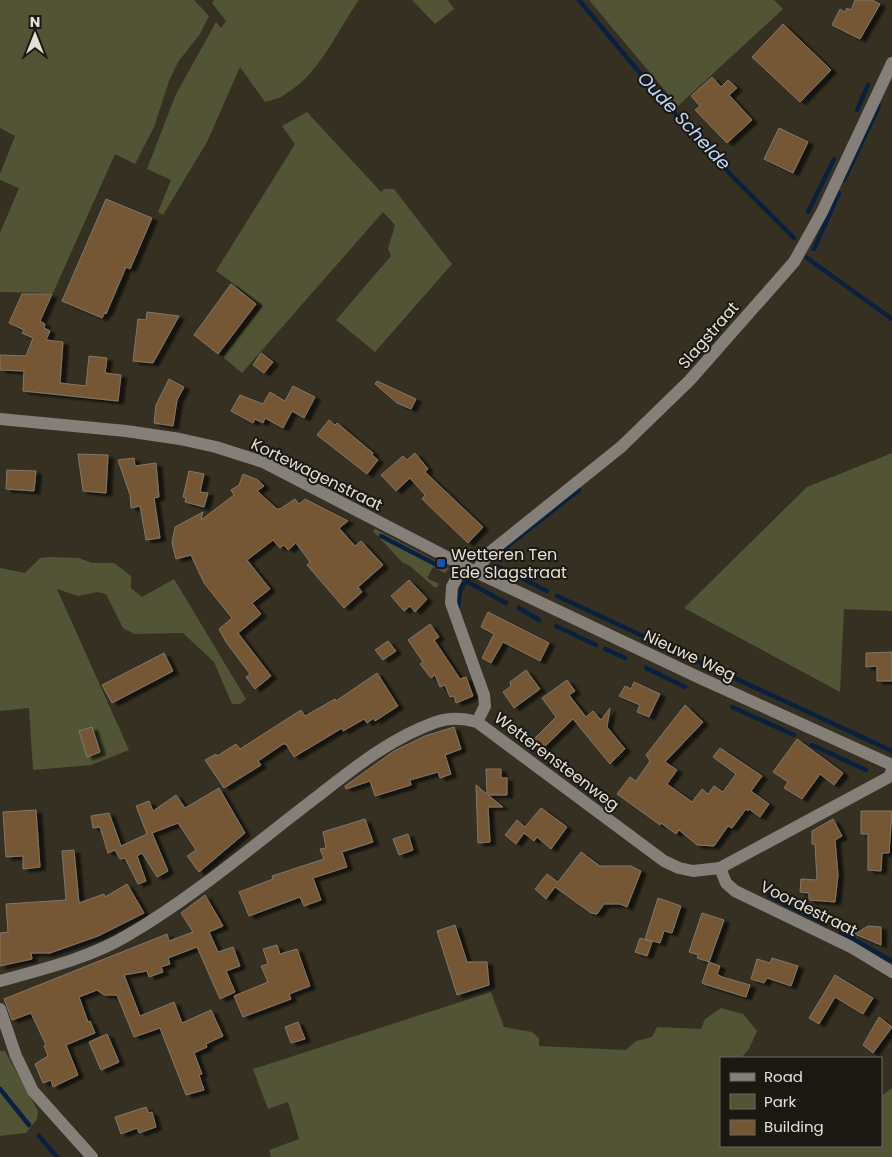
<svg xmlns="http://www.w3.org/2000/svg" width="892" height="1157" font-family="Poppins,sans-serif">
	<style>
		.green { fill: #515535 }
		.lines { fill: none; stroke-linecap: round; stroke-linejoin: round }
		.stream { stroke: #09213f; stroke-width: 4.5 }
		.building { fill: #745734; stroke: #827769; filter: url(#shadow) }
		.minor { stroke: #857f7a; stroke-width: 12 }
		.transit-dot { fill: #1a4fb4; stroke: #1b1812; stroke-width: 2 }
		.labels { text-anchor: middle; stroke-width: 4; stroke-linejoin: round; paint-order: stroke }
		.street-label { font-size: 16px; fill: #e3e0d7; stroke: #1b1812 }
		.poi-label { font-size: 16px; fill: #e3e0d7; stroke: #1b1812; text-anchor: start }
		.water-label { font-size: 18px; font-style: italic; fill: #bed9fc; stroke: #1b1812 }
	</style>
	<defs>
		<filter id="shadow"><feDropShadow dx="5.5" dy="3" stdDeviation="1" flood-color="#0009"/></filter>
	</defs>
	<rect width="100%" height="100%" fill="#353022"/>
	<g class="green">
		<path d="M 0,0 L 194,0 L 209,16 L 200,34 L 178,62 L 169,81 L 154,127 L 135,164 L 115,154 L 53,293 L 0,292 L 0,233 L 19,188 L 0,180 L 0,174 L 15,136 L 0,128 Z"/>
		<path d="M 214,0 L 359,0 C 337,31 320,73 287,93 C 281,98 273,100 265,102 L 240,67 L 207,142 L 163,215 L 158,212 L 171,180 L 147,169 L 176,94 L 216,22 L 221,28 L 226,21 L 212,3 Z"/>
		<path d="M 412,0 L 448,0 L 454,9 L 435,24 Z"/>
		<path d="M 589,0 L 774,0 L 783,9 L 678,106 Z"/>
		<path d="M 307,112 L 381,192 L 384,189 L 394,189 L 452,264 L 375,352 L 336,320 L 391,256 L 388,249 L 395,225 L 383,212 L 242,373 L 223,357 L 263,305 L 216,271 L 295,144 L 282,126 Z"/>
		<path d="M 892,453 L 892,611 L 844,609 L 840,692 L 684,608 L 807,487 Z"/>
		<path d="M 375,529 L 449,568 L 445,573 L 433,567 L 427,578 L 439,584 L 437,587 L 434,587 L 410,566 L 402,562 L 373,531 Z"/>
		<path d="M 51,557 L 79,558 L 92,563 L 114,563 L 131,576 L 131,588 L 142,597 L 174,579 L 246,699 L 240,704 L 232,704 L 214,662 L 183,633 L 134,634 L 123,628 L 106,594 L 97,592 L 78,596 L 57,589 L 129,750 L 91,765 L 33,770 L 29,708 L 0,711 L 0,568 L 25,573 L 40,558 Z"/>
		<path d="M 491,992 L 504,1027 L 532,1032 L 539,1038 L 539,1046 L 626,1050 L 636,1041 L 652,1037 L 657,1027 L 701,1029 L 705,1019 L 721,1008 L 743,1014 L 757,1031 L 749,1049 L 741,1058 L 721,1058 L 721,1146 L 881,1146 L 881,1096 L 892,1088 L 892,1157 L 271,1157 L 269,1150 L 299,1139 L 288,1102 L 268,1109 L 253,1069 Z"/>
		<path d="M 0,1051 L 5,1051 L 38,1111 L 37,1119 L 26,1133 L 0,1136 Z"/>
	</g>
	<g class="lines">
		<g class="stream">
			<path d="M 579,0 L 659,96 L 732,176 L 794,238"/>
			<path d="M 857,110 L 868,85"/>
			<path d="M 844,180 L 879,106"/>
			<path d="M 808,212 L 834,159"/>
			<path d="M 814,249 L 839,193"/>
			<path d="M 807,258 L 892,319"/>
			<path d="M 381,536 L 437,565"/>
			<path d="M 500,552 L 579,490"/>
			<path d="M 499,567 L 547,591"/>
			<path d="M 557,596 L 703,664"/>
			<path d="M 458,607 L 460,591 L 466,581 L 506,603"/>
			<path d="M 519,608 L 539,620"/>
			<path d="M 556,626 L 596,645"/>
			<path d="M 605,649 L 625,658"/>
			<path d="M 646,668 L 685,687"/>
			<path d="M 713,668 L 892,751"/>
			<path d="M 732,707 L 794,735"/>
			<path d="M 812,745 L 866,770"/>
			<path d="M 769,896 L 826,924"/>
			<path d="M 841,932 L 892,961"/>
			<path d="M 0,1089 L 29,1125"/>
			<path d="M 39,1136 L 57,1157"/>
		</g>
	</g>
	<g class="building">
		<path d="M 855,0 L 872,0 L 880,4 L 860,39 L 832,25 L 840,9 L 845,12 L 847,8 L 851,10 Z"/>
		<path d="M 783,24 L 831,70 L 800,102 L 752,57 Z"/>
		<path d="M 712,77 L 721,87 L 728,80 L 737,88 L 729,95 L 752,120 L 727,143 L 695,110 L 700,106 L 691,96 Z"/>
		<path d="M 779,128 L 808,142 L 793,173 L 764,159 Z"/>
		<path d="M 106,199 L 152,218 L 130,269 L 126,267 L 106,314 L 105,312 L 102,318 L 62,301 Z"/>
		<path d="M 231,284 L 256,304 L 218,354 L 194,335 Z"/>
		<path d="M 22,294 L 52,294 L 40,321 L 45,324 L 44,328 L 50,331 L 46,340 L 63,342 L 60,383 L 86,386 L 89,356 L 107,358 L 105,373 L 121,375 L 118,401 L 23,391 L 24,371 L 0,370 L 0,355 L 26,356 L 33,338 L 22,333 L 24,330 L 9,323 Z"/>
		<path d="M 147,312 L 179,316 L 153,363 L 133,361 L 138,319 L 146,320 Z"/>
		<path d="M 261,353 L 273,362 L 264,373 L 253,365 Z"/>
		<path d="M 169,379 L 184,387 L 177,400 L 173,426 L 154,423 L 156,405 Z"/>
		<path d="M 377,381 L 416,399 L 411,409 L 397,403 L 375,384 Z"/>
		<path d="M 293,386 L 315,397 L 304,418 L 292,411 L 283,428 L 265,418 L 263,423 L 255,419 L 253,423 L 231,411 L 240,395 L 263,404 L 270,392 L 285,401 Z"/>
		<path d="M 329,420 L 335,425 L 337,423 L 373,453 L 372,455 L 378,460 L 367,474 L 317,435 Z"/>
		<path d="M 415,453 L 428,469 L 425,472 L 483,527 L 468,543 L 422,499 L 425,495 L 410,478 L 396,491 L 381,475 L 403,456 L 407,460 Z"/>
		<path d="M 78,454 L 108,455 L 106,493 L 83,491 Z"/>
		<path d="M 134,458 L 135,466 L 156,463 L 159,497 L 154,498 L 160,538 L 146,540 L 140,506 L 131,508 L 130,495 L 118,460 Z"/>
		<path d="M 7,470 L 36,471 L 34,491 L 6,489 Z"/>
		<path d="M 189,471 L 204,474 L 200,492 L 208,493 L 204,507 L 185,502 L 186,498 L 183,497 Z"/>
		<path d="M 243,474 L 258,480 L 264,486 L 257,491 L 277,509 L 280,509 L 295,499 L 299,504 L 305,499 L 348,521 L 339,528 L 355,546 L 361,541 L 383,565 L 358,587 L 362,592 L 344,608 L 307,565 L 310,562 L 296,543 L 288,550 L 284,545 L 280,548 L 273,540 L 247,560 L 270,589 L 252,603 L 261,614 L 238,633 L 271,676 L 255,689 L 246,677 L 250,674 L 226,642 L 219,629 L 232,618 L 204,583 L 191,555 L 176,559 L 172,543 L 175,527 L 203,512 L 201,520 L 234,495 L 231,490 L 239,485 Z"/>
		<path d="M 409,580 L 427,599 L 415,612 L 410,606 L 404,611 L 391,596 Z"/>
		<path d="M 488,612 L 549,643 L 540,661 L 503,642 L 491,663 L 482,658 L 494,634 L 481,627 Z"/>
		<path d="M 430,624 L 439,637 L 434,640 L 460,679 L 466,677 L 473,696 L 456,703 L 454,696 L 450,697 L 445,685 L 440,687 L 435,675 L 431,678 L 420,664 L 423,662 L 408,640 Z"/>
		<path d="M 388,641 L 396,651 L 383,660 L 375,650 Z"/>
		<path d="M 892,652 L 892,681 L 877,681 L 877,666 L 866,667 L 866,653 Z"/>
		<path d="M 164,653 L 173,671 L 112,703 L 102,685 Z"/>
		<path d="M 526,670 L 540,689 L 514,708 L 503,692 L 511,686 L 510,682 Z"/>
		<path d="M 377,673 L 398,706 L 375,721 L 374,718 L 367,723 L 364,719 L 343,731 L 342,728 L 294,757 L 286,744 L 283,744 L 258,761 L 261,765 L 224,788 L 205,760 L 216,754 L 217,756 L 236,744 L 240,749 L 301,710 L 305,716 L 335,699 L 336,701 Z"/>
		<path d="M 567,680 L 575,691 L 569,695 L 586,717 L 593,711 L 601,720 L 610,708 L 607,727 L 625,749 L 610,764 L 573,719 L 539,752 L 530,743 L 556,717 L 542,698 Z"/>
		<path d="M 634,682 L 660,694 L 649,717 L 637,712 L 640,705 L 619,696 L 625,686 L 631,689 Z"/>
		<path d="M 685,705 L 703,722 L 665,762 L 677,770 L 667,784 L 692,802 L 702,789 L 708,794 L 714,786 L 723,792 L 736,774 L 713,757 L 720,748 L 762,776 L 751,791 L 769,804 L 760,817 L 749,809 L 748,811 L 746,809 L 732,828 L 728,826 L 714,846 L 697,845 L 679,830 L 676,834 L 661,823 L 660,825 L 617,794 L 630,777 L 636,781 L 650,761 L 646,755 Z"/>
		<path d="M 92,727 L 100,752 L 87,757 L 79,731 Z"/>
		<path d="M 454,727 L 461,749 L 445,755 L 451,774 L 440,778 L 438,772 L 410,780 L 411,785 L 375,796 L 370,781 L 346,789 L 345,786 L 394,751 L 425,736 Z"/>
		<path d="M 797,739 L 843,773 L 834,785 L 820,774 L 802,799 L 784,788 L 788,782 L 773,772 Z"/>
		<path d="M 486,769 L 501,769 L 501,778 L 507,778 L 507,795 L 488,795 L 503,807 L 488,807 L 490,842 L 478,843 L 476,785 L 487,794 Z"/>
		<path d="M 219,788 L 245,833 L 199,872 L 187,856 L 196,850 L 178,823 L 152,833 L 168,871 L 157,877 L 142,853 L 137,856 L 146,881 L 138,884 L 125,858 L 120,859 L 115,850 L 108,853 L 100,827 L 93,828 L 91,816 L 109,813 L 121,846 L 147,834 L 136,806 L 149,801 L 153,811 L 176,795 L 185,808 Z"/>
		<path d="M 541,808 L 567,827 L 551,849 L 537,837 L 534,841 L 524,833 L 516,844 L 505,835 L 517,820 L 525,827 Z"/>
		<path d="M 36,810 L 40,867 L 23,869 L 23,856 L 6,857 L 3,812 Z"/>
		<path d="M 861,811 L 892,811 L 889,853 L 882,853 L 881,871 L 868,870 L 868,834 L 861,834 Z"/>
		<path d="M 365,819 L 373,842 L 342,852 L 347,867 L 313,878 L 321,900 L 304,906 L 300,897 L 249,916 L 239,892 L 273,879 L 272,876 L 324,859 L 320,849 L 326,848 L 323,832 Z"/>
		<path d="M 833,819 L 842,836 L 835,840 L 838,875 L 835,902 L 809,900 L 809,893 L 800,892 L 801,879 L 817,880 L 815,844 L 812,844 L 812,831 Z"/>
		<path d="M 408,834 L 413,850 L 399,855 L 393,839 Z"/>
		<path d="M 74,850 L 79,903 L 104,894 L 105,897 L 127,884 L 144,913 L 98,936 L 50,953 L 31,953 L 32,959 L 0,966 L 0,933 L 8,932 L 6,904 L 66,900 L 62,851 Z"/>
		<path d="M 581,852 L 600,866 L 631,866 L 641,871 L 627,907 L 620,904 L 604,904 L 597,914 L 591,913 L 555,887 L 546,899 L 535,889 L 547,874 L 558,882 Z"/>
		<path d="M 205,895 L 223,926 L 209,932 L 218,952 L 233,947 L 240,966 L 226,971 L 235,992 L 220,999 L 197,947 L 168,958 L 170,964 L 161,967 L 163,972 L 149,977 L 147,971 L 124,975 L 140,1016 L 174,1002 L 182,1023 L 211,1010 L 223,1036 L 206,1044 L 207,1047 L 194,1053 L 202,1074 L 199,1075 L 204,1090 L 186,1095 L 160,1028 L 134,1037 L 117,995 L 104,995 L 97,990 L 79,997 L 88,1022 L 90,1021 L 95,1033 L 66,1045 L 78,1075 L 53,1087 L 51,1080 L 43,1083 L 35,1064 L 48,1056 L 44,1046 L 46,1045 L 31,1013 L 12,1020 L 4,999 L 167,934 L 169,941 L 193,932 L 181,913 Z"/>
		<path d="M 658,898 L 681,906 L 672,933 L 664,931 L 660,943 L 645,939 Z"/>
		<path d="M 702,913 L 724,920 L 709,962 L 697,958 L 698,955 L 689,952 Z"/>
		<path d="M 455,925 L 467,962 L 487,962 L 489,985 L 457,995 L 437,931 Z"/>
		<path d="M 868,926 L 881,927 L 881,945 L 855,934 Z"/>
		<path d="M 640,938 L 652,942 L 647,956 L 635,952 Z"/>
		<path d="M 277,945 L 280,954 L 297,949 L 310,986 L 289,994 L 291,999 L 243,1017 L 234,996 L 268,982 L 261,966 L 268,964 L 263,949 Z"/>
		<path d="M 772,958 L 798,966 L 791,986 L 767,978 L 764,983 L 751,979 L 757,959 L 770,963 Z"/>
		<path d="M 709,962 L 720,966 L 717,974 L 722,977 L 750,985 L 746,997 L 704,984 L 702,983 Z"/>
		<path d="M 835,975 L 873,998 L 863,1014 L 835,997 L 819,1024 L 809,1018 Z"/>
		<path d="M 879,1017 L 892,1027 L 873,1053 L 863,1045 Z"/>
		<path d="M 298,1022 L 305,1039 L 291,1043 L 285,1027 Z"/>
		<path d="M 107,1034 L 119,1062 L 101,1070 L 89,1042 Z"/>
		<path d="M 146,1107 L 149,1113 L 152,1112 L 156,1127 L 139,1133 L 137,1128 L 121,1134 L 115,1117 Z"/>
	</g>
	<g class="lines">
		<g class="minor">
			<path d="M 0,419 L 126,431 L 180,439 L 216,447 L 263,462 L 476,572 L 700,678 L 892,765"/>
			<path d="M 463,565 L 452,587 L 451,603 L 484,695 L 485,706 L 477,722"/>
			<path d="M 476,572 L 489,553 L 621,447 L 690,380 L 794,262 L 822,212 L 892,63"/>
			<path d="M 720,868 L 726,883 L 735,891 L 851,947 L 892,972"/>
			<path d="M 0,981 C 43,969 90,958 128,935 C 195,896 256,843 318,796 C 355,767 391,738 436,722 C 450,717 463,718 477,722 L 664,861 L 679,868 L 693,871 L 720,868 L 889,777 L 892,770"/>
			<path d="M 0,1009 L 16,1056 L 33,1091 L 92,1157"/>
		</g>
	</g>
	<rect class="transit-dot" x="436" y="558" width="10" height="10" rx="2.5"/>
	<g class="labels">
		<g class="street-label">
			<text transform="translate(708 335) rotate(-49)" y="6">Slagstraat</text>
			<text transform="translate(317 474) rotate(26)" y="6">Kortewagenstraat</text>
			<text transform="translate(690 655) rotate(25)" y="6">Nieuwe Weg</text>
			<text transform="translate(557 761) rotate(37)" y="6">Wetterensteenweg</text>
			<text transform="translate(809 908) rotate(26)" y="6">Voordestraat</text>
		</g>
		<g class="poi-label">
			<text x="451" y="560">Wetteren Ten<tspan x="451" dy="18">Ede Slagstraat</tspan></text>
		</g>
		<g class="water-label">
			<text transform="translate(684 121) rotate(47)" y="6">Oude Schelde</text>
		</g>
	</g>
	<rect x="720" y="1057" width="162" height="90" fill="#1b1812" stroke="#6b6861"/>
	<rect x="730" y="1073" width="25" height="8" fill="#857f7a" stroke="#6b6861"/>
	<text x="764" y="1082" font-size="15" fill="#e3e0d7">Road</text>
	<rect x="730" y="1094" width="25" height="15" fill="#515535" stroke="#6b6861"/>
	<text x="764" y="1107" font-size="15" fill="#e3e0d7">Park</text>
	<rect x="730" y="1120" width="25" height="15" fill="#745734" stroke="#6b6861"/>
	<text x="764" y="1132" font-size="15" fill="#e3e0d7">Building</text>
	<g transform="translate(35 35)" stroke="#1b1812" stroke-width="4" paint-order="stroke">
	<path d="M0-4L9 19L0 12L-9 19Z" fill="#e3e0d7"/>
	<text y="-8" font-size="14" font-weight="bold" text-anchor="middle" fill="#e3e0d7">N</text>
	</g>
</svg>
